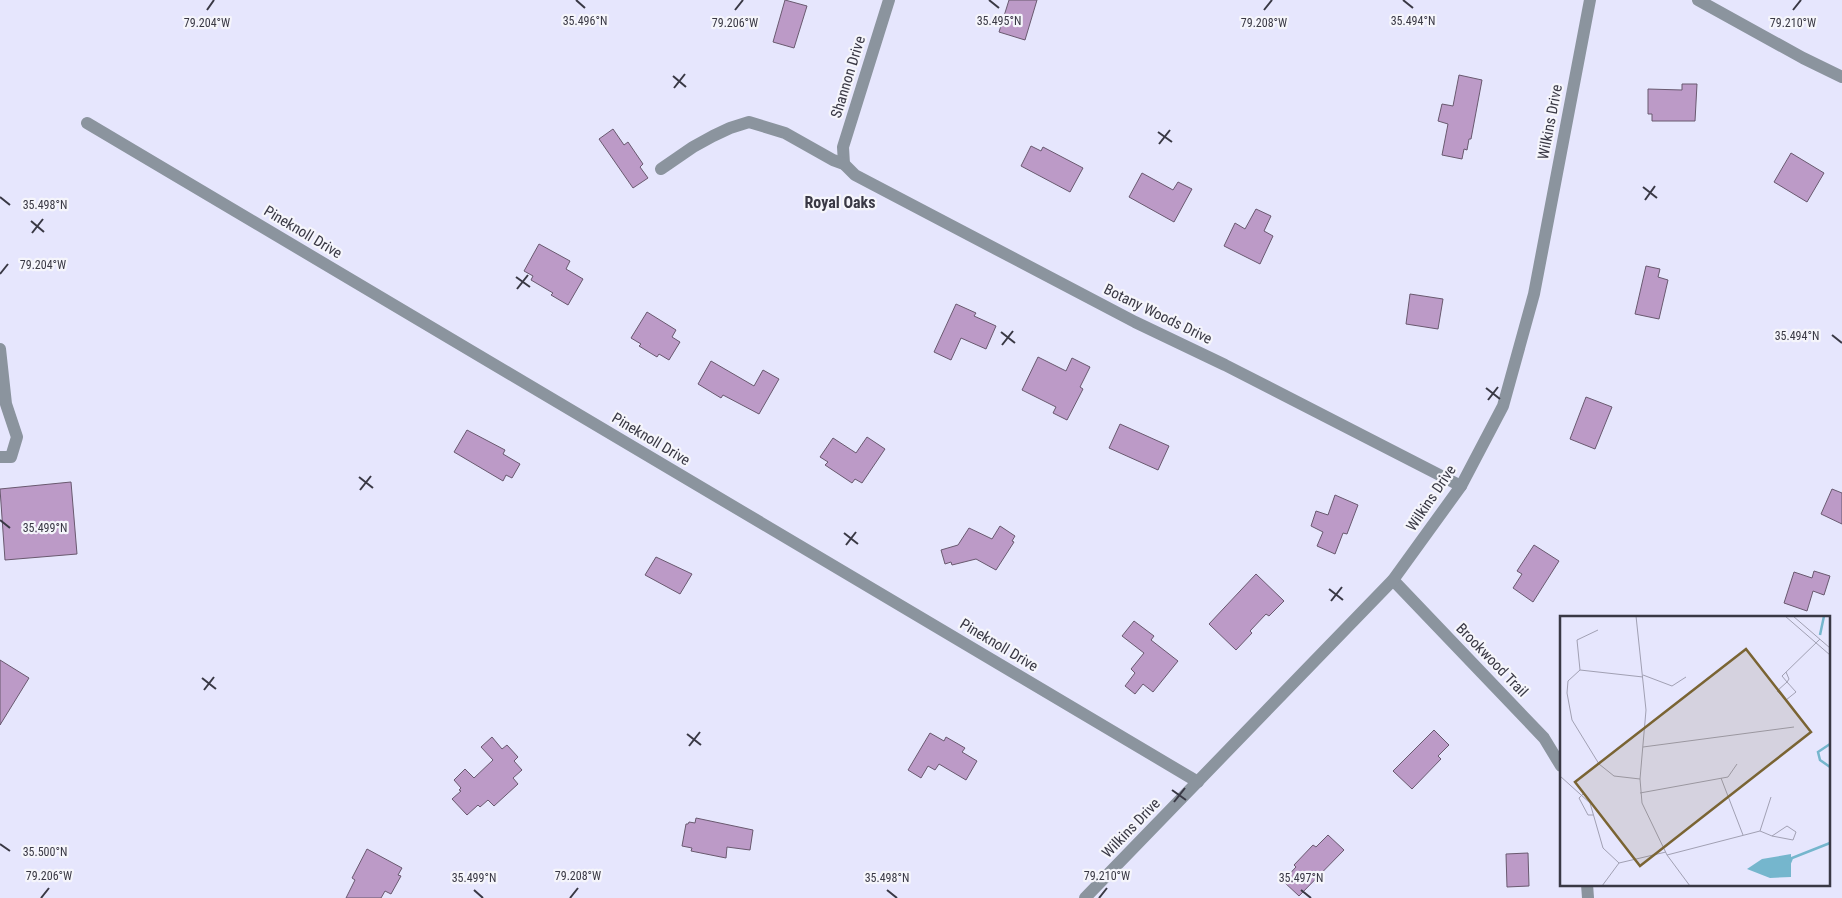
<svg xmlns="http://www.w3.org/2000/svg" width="1842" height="898" font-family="'Roboto Condensed',sans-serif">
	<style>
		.building { fill: #bc9ac7; stroke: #69596f }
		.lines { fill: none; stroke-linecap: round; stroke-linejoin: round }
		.minor { stroke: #8b949e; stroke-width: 12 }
		.ticks { fill: none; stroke: #393844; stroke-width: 2 }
		.labels { text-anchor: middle; stroke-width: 4.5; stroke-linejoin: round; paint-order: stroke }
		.street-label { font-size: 15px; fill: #393844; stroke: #f5f5fb }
		.neighbourhood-label { font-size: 16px; font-weight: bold; fill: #393844; stroke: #f5f5fb }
		.inset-river { fill: none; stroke: #75b6cd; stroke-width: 2.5 }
		.inset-road { fill: none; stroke: #a1a0b3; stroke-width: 1 }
		.view { fill: #7a6433; fill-opacity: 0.15; stroke: #7a6433; stroke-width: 2.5 }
		.inset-edge { fill: none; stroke: #393844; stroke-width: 2.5 }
		.ticks-label { font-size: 12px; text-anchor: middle; fill: #393844; stroke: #f5f5fb; stroke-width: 4.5; stroke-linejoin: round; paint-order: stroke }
	</style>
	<rect width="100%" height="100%" fill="#e6e6fd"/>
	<g class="building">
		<path d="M 785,0 L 807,6 L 794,48 L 773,42 Z"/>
		<path d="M 1009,0 L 1037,0 L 1025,40 L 999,32 Z"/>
		<path d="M 1459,75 L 1482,80 L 1471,139 L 1469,139 L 1467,150 L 1464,149 L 1462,159 L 1442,155 L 1448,124 L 1438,121 L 1442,104 L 1453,106 Z"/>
		<path d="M 1682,84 L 1697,84 L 1695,121 L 1652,121 L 1652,114 L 1648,114 L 1648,89 L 1682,90 Z"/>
		<path d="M 613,129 L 624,145 L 628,142 L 643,164 L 640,167 L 648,178 L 633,188 L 599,139 Z"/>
		<path d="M 1031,146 L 1041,151 L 1043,147 L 1083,168 L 1070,192 L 1021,166 Z"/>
		<path d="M 1791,153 L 1824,173 L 1807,202 L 1774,182 Z"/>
		<path d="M 1142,173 L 1173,190 L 1178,182 L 1192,189 L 1174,222 L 1129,197 Z"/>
		<path d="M 1256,209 L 1271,216 L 1264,231 L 1273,236 L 1260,264 L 1224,246 L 1235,223 L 1245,229 Z"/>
		<path d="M 539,244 L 570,261 L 566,269 L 583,279 L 568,305 L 551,295 L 553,293 L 531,280 L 533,276 L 524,271 Z"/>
		<path d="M 1646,266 L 1660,269 L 1658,277 L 1668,280 L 1659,319 L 1635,314 Z"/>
		<path d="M 1410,294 L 1443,299 L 1438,329 L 1406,324 Z"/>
		<path d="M 956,304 L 976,313 L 974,316 L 996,326 L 986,349 L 961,338 L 951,360 L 934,352 Z"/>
		<path d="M 647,312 L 676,330 L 672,337 L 680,342 L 669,360 L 659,354 L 657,357 L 639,346 L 641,344 L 631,338 Z"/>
		<path d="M 1038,357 L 1066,371 L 1072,358 L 1090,367 L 1080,387 L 1083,389 L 1067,420 L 1053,413 L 1056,407 L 1022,390 Z"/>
		<path d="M 711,361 L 754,386 L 763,370 L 779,379 L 759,414 L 723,395 L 721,398 L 698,384 Z"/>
		<path d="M 1586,397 L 1612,407 L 1595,449 L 1570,439 Z"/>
		<path d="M 1120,424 L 1169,446 L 1158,470 L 1109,448 Z"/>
		<path d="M 467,430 L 505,450 L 503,454 L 520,464 L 512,478 L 506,475 L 503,481 L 454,452 Z"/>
		<path d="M 867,437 L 885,449 L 862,483 L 855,479 L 852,483 L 825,465 L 828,462 L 820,457 L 833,438 L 856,453 Z"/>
		<path d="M 71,482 L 77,554 L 5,560 L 0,489 Z"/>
		<path d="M 1832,489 L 1842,493 L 1842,524 L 1821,514 Z"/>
		<path d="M 1335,495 L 1358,505 L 1347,534 L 1343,533 L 1335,554 L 1317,546 L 1323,532 L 1311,526 L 1316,511 L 1328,515 Z"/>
		<path d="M 1000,526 L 1015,536 L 1012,541 L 1014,542 L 996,570 L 976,559 L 952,565 L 951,562 L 945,564 L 941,550 L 958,545 L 969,528 L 992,539 Z"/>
		<path d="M 1534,545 L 1559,561 L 1533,602 L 1513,588 L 1522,574 L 1517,571 Z"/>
		<path d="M 656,557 L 692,574 L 680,594 L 645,575 Z"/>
		<path d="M 1814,571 L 1830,576 L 1824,595 L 1813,591 L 1807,611 L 1784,603 L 1794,572 L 1812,578 Z"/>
		<path d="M 1256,574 L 1284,601 L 1269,616 L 1266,614 L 1250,631 L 1252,633 L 1236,650 L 1209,624 Z"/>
		<path d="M 1134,621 L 1154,636 L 1151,640 L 1178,661 L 1153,692 L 1143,684 L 1135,694 L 1125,686 L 1135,673 L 1131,669 L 1144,653 L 1122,636 Z"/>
		<path d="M 0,660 L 29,678 L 0,725 Z"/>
		<path d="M 1434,730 L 1449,745 L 1438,756 L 1441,759 L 1412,789 L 1393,771 Z"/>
		<path d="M 930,733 L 944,741 L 946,737 L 965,748 L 962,752 L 977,761 L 966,780 L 939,764 L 935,770 L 928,766 L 921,778 L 908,770 Z"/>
		<path d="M 492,737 L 502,749 L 507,745 L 518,757 L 514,761 L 522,770 L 513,778 L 518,784 L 494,806 L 488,800 L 480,807 L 478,805 L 467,815 L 452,799 L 461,791 L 459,790 L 461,788 L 454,780 L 465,769 L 474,778 L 493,760 L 481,747 Z"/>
		<path d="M 696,818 L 753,830 L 750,850 L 727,847 L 726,858 L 691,851 L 692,848 L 682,846 L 686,824 L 688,824 L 689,822 L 695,823 Z"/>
		<path d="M 1328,835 L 1344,850 L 1299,896 L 1283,881 L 1296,867 L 1294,865 L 1313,845 L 1316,847 Z"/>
		<path d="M 367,849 L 402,868 L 398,875 L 401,876 L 391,894 L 385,891 L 381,898 L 346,898 L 355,880 L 352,878 Z"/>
		<path d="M 1528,853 L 1529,886 L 1507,887 L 1506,854 Z"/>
	</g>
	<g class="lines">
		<g class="minor">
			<path d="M 1698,0 L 1803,58 L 1842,77"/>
			<path d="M 87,123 L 1198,782"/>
			<path d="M 844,164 L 843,147 L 889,0"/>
			<path d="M 661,169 L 693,147 L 713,136 L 730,128 L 749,122 L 785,133 L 833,160 L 844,164 L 855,175 L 1135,322 L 1225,365 L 1461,486"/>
			<path d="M 0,349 L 6,404 L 17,437 L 11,457 L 0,457"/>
			<path d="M 1393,580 L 1544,738 L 1561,766"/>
			<path d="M 1587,884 L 1588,898"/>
			<path d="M 1085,898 L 1393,580 L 1461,486 L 1503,406 L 1534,294 L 1590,0"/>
		</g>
	</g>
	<path class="ticks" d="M 576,0 L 585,8M 989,0 L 999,8M 1403,0 L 1413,8M 207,10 L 214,0M 735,10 L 743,0M 1264,10 L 1272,0M 1793,10 L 1801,0M 673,76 L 686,87M 674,88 L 685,74M 1158,132 L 1172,142M 1159,144 L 1170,130M 1643,187 L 1657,198M 0,197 L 10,205M 1645,200 L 1655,186M 31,221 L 44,232M 32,233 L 43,219M 0,274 L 8,264M 516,277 L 530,287M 517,289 L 528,275M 1001,332 L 1015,343M 1832,335 L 1842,343M 1002,345 L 1013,331M 1486,388 L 1500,399M 1488,400 L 1498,387M 359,477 L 373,488M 360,490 L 371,476M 0,520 L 10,528M 844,533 L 858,544M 846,545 L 856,532M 1329,589 L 1343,600M 1331,601 L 1342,587M 202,678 L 216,689M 204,690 L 214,677M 687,734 L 701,745M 689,746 L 700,732M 1172,790 L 1186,800M 1174,802 L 1185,788M 0,844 L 10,851M 474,890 L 483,898M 887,890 L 897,898M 1301,890 L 1311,898M 41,898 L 49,888M 570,898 L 578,888M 1099,898 L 1107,888"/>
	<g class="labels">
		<g class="street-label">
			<text transform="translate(848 77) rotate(-73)" y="5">Shannon Drive</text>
			<text transform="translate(1550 122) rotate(-79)" y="5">Wilkins Drive</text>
			<text transform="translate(303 232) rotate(31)" y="5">Pineknoll Drive</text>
			<text transform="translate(1158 314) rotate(26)" y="5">Botany Woods Drive</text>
			<text transform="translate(651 439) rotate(31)" y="5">Pineknoll Drive</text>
			<text transform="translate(1431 498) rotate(-56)" y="5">Wilkins Drive</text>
			<text transform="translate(999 645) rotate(31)" y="5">Pineknoll Drive</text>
			<text transform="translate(1492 660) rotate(46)" y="5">Brookwood Trail</text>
			<text transform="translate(1131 828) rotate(-46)" y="5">Wilkins Drive</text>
		</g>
		<g class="neighbourhood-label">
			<text x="840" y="208">Royal Oaks</text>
		</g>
	</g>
	<g transform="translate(1560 616)">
		<rect width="270" height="270" fill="#e6e6fd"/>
		<path d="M 231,238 L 231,261 L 210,262 L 187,253 L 202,243 Z" fill="#75b6cd"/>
		<path class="inset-river" d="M 260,19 L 264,0M 270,128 L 258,136 L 260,144 L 270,151M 229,249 L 232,242 L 270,227"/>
		<path class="inset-road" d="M 76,0 L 86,94 L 80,163 L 82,187 L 107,239 L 130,270M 225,0 L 270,39M 233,0 L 270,32M 20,54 L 17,24 L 38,14M 226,56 L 229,63 L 227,66 L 217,75 L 226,84 L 236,76 L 227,66 L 222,60 L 260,23M 83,59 L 112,70 L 126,61M 83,131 L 234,111M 0,160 L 30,187 L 43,232 L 59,247M 161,162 L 183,219M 80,163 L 54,160 L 39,148 L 12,104 L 7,77 L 8,65 L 20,54 L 83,61M 80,177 L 168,161 L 177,148M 23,178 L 19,182 L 28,199 L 33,199M 227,210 L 236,216 L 233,224 L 212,220 ZM 200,215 L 211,181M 107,239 L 200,215 L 212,220M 42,270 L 59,247 L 106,236"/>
		<path class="view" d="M 186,33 L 251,116 L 80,250 L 15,166 Z"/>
		<rect width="270" height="270" class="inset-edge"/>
	</g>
	<g class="ticks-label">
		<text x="585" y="25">35.496°N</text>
		<text x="999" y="25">35.495°N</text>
		<text x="1413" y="25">35.494°N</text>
		<text x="207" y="27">79.204°W</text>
		<text x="735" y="27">79.206°W</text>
		<text x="1264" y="27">79.208°W</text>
		<text x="1793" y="27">79.210°W</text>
		<text x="45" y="209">35.498°N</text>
		<text x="43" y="269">79.204°W</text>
		<text x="1797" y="340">35.494°N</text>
		<text x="45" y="532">35.499°N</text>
		<text x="45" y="856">35.500°N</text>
		<text x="49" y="880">79.206°W</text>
		<text x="578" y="880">79.208°W</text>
		<text x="1107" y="880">79.210°W</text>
		<text x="474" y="882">35.499°N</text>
		<text x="887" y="882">35.498°N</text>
		<text x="1301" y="882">35.497°N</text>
	</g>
</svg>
